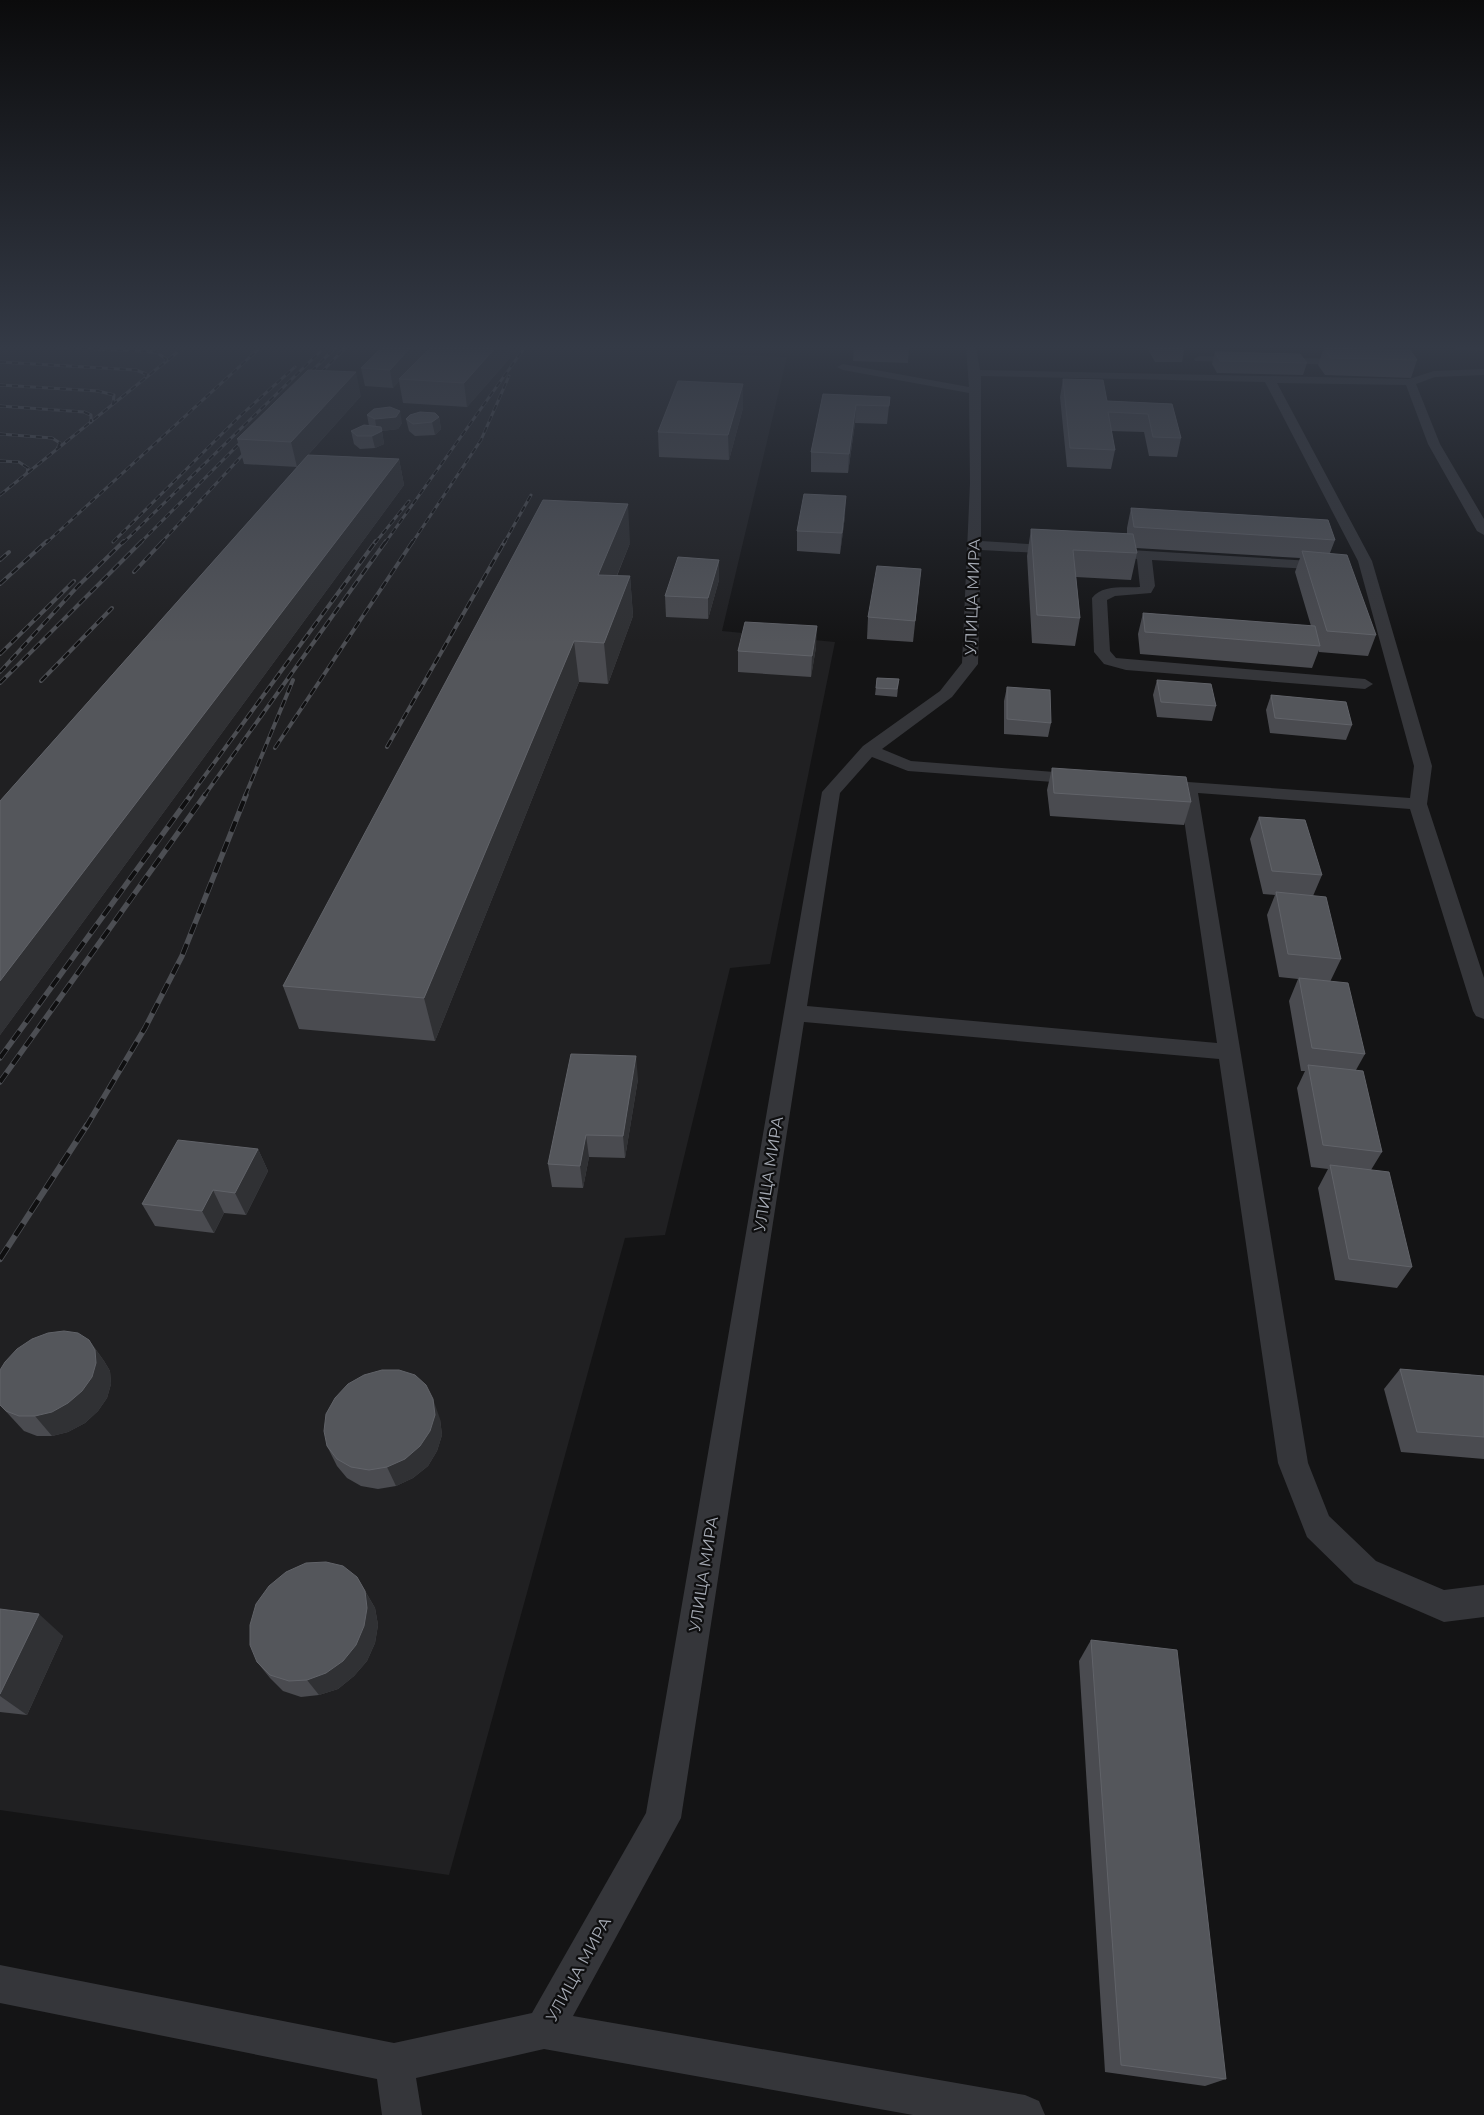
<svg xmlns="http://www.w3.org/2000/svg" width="1484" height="2115" font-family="Montserrat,sans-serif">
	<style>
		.built { fill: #202022 }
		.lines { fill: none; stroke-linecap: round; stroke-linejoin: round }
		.street { fill: #35363a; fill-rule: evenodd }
		.rail-far3-casing { stroke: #4c4e53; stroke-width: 3 }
		.rail-far2-casing { stroke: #4c4e53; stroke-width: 4 }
		.rail-far1-casing { stroke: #4c4e53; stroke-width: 5.5 }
		.rail-casing { stroke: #4c4e53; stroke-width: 6 }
		.rail-far3 { stroke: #0f0f10; stroke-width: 2; stroke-dasharray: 6; stroke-linecap: butt }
		.rail-far2 { stroke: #0f0f10; stroke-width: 2.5; stroke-dasharray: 8; stroke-linecap: butt }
		.rail-far1 { stroke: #0f0f10; stroke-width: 4; stroke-dasharray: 11; stroke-linecap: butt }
		.rail { stroke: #0f0f10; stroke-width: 4.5; stroke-dasharray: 14; stroke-linecap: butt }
		.wall { fill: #4a4b50 }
		.shaded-wall { fill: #303134 }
		.building { fill: #54565b; stroke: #616369 }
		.labels { text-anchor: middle; stroke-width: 4.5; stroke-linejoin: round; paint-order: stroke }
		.street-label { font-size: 16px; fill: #a6abb5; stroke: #0f0f10 }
	</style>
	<rect width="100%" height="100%" fill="#141415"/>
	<path class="built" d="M 0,347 L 563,347 L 787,357 L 722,631 L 835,642 L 770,964 L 730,968 L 665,1235 L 625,1238 L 449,1875 L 0,1810 Z"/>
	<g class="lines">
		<g class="street">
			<path d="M 966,347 L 976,347 L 980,370 L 1409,379 L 1434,371 L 1484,369 L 1484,375 L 1435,377 L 1416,384 L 1440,444 L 1484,519 L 1484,535 L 1477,531 L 1428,444 L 1406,385 L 1277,383 L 1372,561 L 1432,766 L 1427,804 L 1484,978 L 1484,1019 L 1476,1016 L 1473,1011 L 1410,809 L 1198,793 L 1308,1463 L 1329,1516 L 1376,1561 L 1444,1590 L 1484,1585 L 1484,1617 L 1444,1622 L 1354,1583 L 1307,1537 L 1278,1463 L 1219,1059 L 804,1022 L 681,1818 L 573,2016 L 1025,2095 L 1039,2101 L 1045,2115 L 913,2115 L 544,2049 L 416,2078 L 422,2115 L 382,2115 L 377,2079 L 0,2003 L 0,1965 L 394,2043 L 532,2013 L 646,1813 L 822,792 L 863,746 L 940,691 L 962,663 L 970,483 L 969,393 L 843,370 L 837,367 L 843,364 L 969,387 ZM 981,376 L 1265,382 L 1358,561 L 1414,766 L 1410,798 L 1174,781 L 1168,782 L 1165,786 L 1168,790 L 1180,792 L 1217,1043 L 807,1006 L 840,793 L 872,757 L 908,771 L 1080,784 L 1086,783 L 1089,779 L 1086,775 L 1080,774 L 911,761 L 882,749 L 952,697 L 978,664 L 981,550 L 1059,554 L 1066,550 L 1059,546 L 981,541 Z"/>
			<path d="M 1453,347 L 1484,347 L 1484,351 L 1458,350 Z"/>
			<path d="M 1199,356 L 1349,359 L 1354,362 L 1349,365 L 1195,361 L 1194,359 Z"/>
			<path d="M 1130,550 L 1328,562 L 1335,566 L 1328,570 L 1152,560 L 1155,586 L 1151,593 L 1115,596 L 1107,600 L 1110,651 L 1116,658 L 1365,679 L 1373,684 L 1365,689 L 1126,670 L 1104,664 L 1094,652 L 1092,598 C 1102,584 1124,588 1140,587 L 1137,559 L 1125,557 L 1123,554 Z"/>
		</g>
		<g class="rail-far3-casing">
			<g id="rail-far3">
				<path d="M 57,347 L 156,352 L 166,359 L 165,362"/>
				<path d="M 0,362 L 136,370 L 146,374 L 145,378"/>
				<path d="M 303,380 L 336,347"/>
				<path d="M 313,381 L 346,347"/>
				<path d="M 0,385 L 98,391 L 114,395 L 113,404"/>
				<path d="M 0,406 L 84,412 L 91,415 L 91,422"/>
				<path d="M 0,434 L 52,438 L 60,443 L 57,449"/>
				<path d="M 0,461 L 19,462 L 28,468 L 27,473"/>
				<path d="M 0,495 L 184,347"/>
				<path d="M 113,542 L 240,416 L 295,367"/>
				<path d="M 46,543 L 261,347"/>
				<path d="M 123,543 L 325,347"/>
				<path d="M 140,543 L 248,435"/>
				<path d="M 161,543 L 251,446"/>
				<path d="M 375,543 L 409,501"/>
				<path d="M 385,543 L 525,347"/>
				<path d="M 412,543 L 481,440 L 509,376"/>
				<path d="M 504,543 L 531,495"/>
			</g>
		</g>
		<g class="rail-far2-casing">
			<g id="rail-far2">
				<path d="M 0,560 L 9,552"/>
				<path d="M 134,572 L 163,541"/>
				<path d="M 0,584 L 47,541"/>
				<path d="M 0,654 L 74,581"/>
				<path d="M 0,672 L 78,586 L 124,541"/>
				<path d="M 41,681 L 112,608"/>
				<path d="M 0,683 L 142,541"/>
				<path d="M 387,747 L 505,541"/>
				<path d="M 275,748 L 413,541"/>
				<path d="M 190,796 L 376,541"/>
				<path d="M 204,796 L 386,541"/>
				<path d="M 245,796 L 293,680"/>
			</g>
		</g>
		<g class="rail-far1-casing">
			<g id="rail-far1">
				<path d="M 0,1058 L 191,795"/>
				<path d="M 0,1082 L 205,795"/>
				<path d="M 86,1127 L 145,1028 L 182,956 L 246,795"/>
			</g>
		</g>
		<g class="rail-casing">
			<path id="rail" d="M 0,1259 L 87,1125"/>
		</g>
		<use href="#rail-far3" class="rail-far3"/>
		<use href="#rail-far2" class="rail-far2"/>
		<use href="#rail-far1" class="rail-far1"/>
		<use href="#rail" class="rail"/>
	</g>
	<g class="wall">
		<path d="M 429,347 L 417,361 L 431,347 L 509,347 L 510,358 L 467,407 L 403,403 L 399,381 L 393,388 L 365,386 L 361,368 Z"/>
		<path d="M 854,347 L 909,347 L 908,363 L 853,361 Z"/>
		<path d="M 1147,347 L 1182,347 L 1184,351 L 1182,362 L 1155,362 Z"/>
		<path d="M 1324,348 L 1417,360 L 1411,378 L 1325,375 L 1318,365 Z"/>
		<path d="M 1215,352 L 1307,363 L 1303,375 L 1217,373 L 1212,364 Z"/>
		<path d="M 1063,379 L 1107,401 L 1172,404 L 1181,438 L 1177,457 L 1149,456 L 1144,432 L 1111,431 L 1115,450 L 1111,469 L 1067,467 L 1060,397 Z"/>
		<path d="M 823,394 L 890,397 L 887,424 L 855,423 L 848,473 L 811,472 L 811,452 Z"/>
		<path d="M 361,396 L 308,455 L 399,459 L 404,485 L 0,1035 L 0,801 L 297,467 L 244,464 L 237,439 Z"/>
		<path d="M 743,408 L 729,460 L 659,457 L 658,432 Z"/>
		<path d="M 367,415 L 402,423 L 398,429 L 382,431 L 384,444 L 375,448 L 360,449 L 354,444 L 351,431 L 369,426 Z"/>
		<path d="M 439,417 L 441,429 L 435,435 L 415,436 L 409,431 L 406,419 Z"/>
		<path d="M 1131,508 L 1335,540 L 1330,553 L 1376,635 L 1368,656 L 1319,652 L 1319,650 L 1312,668 L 1140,654 L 1138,634 L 1143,613 L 1311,626 L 1295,572 L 1300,558 L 1136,548 L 1137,553 L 1131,580 L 1076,577 L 1080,618 L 1075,646 L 1032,643 L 1027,556 L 1031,529 L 1127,534 L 1127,528 Z"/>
		<path d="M 845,516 L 840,554 L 797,551 L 797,531 Z"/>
		<path d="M 630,543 L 617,576 L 630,576 L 633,616 L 608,684 L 579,682 L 435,1041 L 299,1029 L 283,986 Z"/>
		<path d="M 719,560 L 719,580 L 708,619 L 666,617 L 665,596 Z"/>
		<path d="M 921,569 L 913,642 L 867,639 L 868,617 Z"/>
		<path d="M 816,647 L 811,677 L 738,672 L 738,651 Z"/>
		<path d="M 877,678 L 899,679 L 897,697 L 875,695 Z"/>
		<path d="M 1157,680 L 1216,706 L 1212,721 L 1157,717 L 1153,695 Z"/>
		<path d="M 1007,687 L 1051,723 L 1048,737 L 1004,734 L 1004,701 Z"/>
		<path d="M 1271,695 L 1352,725 L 1346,740 L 1270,733 L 1266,710 Z"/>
		<path d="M 1052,768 L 1191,802 L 1184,825 L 1050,816 L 1047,790 Z"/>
		<path d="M 1259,817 L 1322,875 L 1313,896 L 1341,959 L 1330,982 L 1365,1054 L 1356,1070 L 1382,1152 L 1371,1170 L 1412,1267 L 1397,1288 L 1335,1280 L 1318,1188 L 1328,1169 L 1311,1167 L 1297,1088 L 1305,1071 L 1301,1071 L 1289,1001 L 1298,979 L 1279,977 L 1267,915 L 1275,895 L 1263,894 L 1250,839 Z"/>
		<path d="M 638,1079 L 625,1158 L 589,1157 L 583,1188 L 552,1187 L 548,1164 Z"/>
		<path d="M 258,1149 L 268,1171 L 246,1215 L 224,1213 L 214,1233 L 155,1226 L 142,1204 Z"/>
		<path d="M 89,1340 L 104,1361 L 110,1371 L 111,1384 L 107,1398 L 98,1411 L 85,1423 L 68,1432 L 52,1436 L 37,1436 L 24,1431 L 0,1405 Z"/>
		<path d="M 1400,1369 L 1484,1376 L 1484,1459 L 1401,1452 L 1384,1389 Z"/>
		<path d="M 440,1419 L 442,1435 L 437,1451 L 428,1466 L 413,1478 L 396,1486 L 378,1489 L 361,1486 L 347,1478 L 337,1466 L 327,1446 Z"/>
		<path d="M 357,1577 L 375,1608 L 378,1625 L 375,1643 L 367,1661 L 354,1676 L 338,1689 L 319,1695 L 301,1697 L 283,1691 L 270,1678 L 257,1662 Z"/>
		<path d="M 0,1609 L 63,1636 L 27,1715 L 0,1712 Z"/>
		<path d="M 1091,1640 L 1226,2079 L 1205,2086 L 1105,2072 L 1079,1661 Z"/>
	</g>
	<g class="shaded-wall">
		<path d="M 411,347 L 429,347 L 401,379 L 399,379 L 399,381 L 393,388 L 390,370 Z"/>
		<path d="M 496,347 L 509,347 L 510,358 L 467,407 L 464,383 Z"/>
		<path d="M 356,372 L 361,396 L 297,467 L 291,442 Z"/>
		<path d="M 743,384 L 743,408 L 729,460 L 728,435 Z"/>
		<path d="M 856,405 L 855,423 L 848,473 L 849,454 Z"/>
		<path d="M 400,411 L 402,423 L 398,429 L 382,431 L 384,444 L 375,448 L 372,436 L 377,432 L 375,419 Z"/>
		<path d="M 439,417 L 441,429 L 435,435 L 432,422 Z"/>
		<path d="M 399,459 L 404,485 L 0,1035 L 0,981 Z"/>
		<path d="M 846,496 L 845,516 L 840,554 L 842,533 Z"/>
		<path d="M 628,504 L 630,543 L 601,614 L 598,575 Z"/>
		<path d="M 719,560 L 719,580 L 708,619 L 708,598 Z"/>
		<path d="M 630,576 L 633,616 L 608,684 L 604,643 Z"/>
		<path d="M 817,626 L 816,647 L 811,677 L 812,656 Z"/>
		<path d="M 574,641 L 579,682 L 435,1041 L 424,998 Z"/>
		<path d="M 636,1056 L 638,1079 L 625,1158 L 623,1136 Z"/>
		<path d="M 586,1135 L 589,1157 L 583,1188 L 580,1166 Z"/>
		<path d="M 258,1149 L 268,1171 L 246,1215 L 235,1193 Z"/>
		<path d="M 213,1190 L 224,1213 L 214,1233 L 202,1211 Z"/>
		<path d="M 89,1340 L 104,1361 L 110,1371 L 111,1384 L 107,1398 L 98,1411 L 85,1423 L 68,1432 L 52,1436 L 35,1416 Z"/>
		<path d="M 433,1399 L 440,1419 L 442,1435 L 437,1451 L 428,1466 L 413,1478 L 396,1486 L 387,1467 Z"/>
		<path d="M 365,1591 L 375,1608 L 378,1625 L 375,1643 L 367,1661 L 354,1676 L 338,1689 L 319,1695 L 307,1680 Z"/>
		<path d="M 39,1614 L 63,1636 L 27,1715 L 0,1696 L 0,1694 Z"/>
	</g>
	<g class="building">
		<path d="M 382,347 L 411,347 L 390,370 L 361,368 Z"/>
		<path d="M 431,347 L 496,347 L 464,383 L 399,379 Z"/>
		<path d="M 1156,347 L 1182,347 L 1184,351 L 1157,350 Z"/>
		<path d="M 1324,348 L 1410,350 L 1417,360 L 1330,358 Z"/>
		<path d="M 1215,352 L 1300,354 L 1307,363 L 1220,361 Z"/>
		<path d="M 308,370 L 356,372 L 291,442 L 237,439 Z"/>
		<path d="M 1063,379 L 1103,380 L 1107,401 L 1172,404 L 1181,438 L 1153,437 L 1148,414 L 1108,412 L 1115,450 L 1070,448 Z"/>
		<path d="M 678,381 L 743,384 L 728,435 L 658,432 Z"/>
		<path d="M 823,394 L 890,397 L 889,406 L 856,405 L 849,454 L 811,452 Z"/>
		<path d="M 390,407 L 400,411 L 396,417 L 375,419 L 367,415 L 374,409 Z"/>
		<path d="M 420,412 L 435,413 L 439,417 L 432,422 L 413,424 L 406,419 L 410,415 Z"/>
		<path d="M 364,425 L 381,427 L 382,431 L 372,436 L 357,436 L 351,431 Z"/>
		<path d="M 308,455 L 399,459 L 0,981 L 0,801 Z"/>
		<path d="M 804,494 L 846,496 L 842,533 L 797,531 Z"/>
		<path d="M 543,500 L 628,504 L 598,575 L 630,576 L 604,643 L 574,641 L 424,998 L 283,986 Z"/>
		<path d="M 1131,508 L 1328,520 L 1335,540 L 1134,527 Z"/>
		<path d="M 1031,529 L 1133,534 L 1137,553 L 1073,550 L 1080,618 L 1037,615 Z"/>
		<path d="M 1302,551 L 1347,555 L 1376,635 L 1327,631 Z"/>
		<path d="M 678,557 L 719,560 L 708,598 L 665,596 Z"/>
		<path d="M 877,566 L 921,569 L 915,621 L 868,617 Z"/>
		<path d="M 1143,613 L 1315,626 L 1320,646 L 1145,632 Z"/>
		<path d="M 745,622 L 817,626 L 812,656 L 738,651 Z"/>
		<path d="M 877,678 L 899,679 L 897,689 L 876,688 Z"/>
		<path d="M 1157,680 L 1211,684 L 1216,706 L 1161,702 Z"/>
		<path d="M 1007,687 L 1050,690 L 1051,723 L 1007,719 Z"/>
		<path d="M 1271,695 L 1346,702 L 1352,725 L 1275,718 Z"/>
		<path d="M 1052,768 L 1186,777 L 1191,802 L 1054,793 Z"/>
		<path d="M 1259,817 L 1305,820 L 1322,875 L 1272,871 Z"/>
		<path d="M 1276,892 L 1326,897 L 1341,959 L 1288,954 Z"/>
		<path d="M 1299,978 L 1348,983 L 1365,1054 L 1312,1048 Z"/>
		<path d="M 571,1054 L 636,1056 L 623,1136 L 586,1135 L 580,1166 L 548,1164 Z"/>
		<path d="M 1308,1065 L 1363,1071 L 1382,1152 L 1323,1145 Z"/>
		<path d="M 178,1140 L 258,1149 L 235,1193 L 213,1190 L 202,1211 L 142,1204 Z"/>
		<path d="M 1330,1165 L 1389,1172 L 1412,1267 L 1349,1259 Z"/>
		<path d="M 64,1331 L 78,1333 L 89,1340 L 95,1350 L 96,1363 L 92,1377 L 82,1391 L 68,1403 L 52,1412 L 35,1416 L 19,1416 L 6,1411 L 0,1405 L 0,1370 L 5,1362 L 17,1349 L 32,1339 L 48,1333 Z"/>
		<path d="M 1400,1369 L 1484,1376 L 1484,1437 L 1417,1432 Z"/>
		<path d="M 382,1370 L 399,1370 L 415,1375 L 426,1385 L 433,1399 L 435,1415 L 430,1431 L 420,1446 L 405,1459 L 387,1467 L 369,1470 L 351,1467 L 337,1459 L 327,1446 L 324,1431 L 326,1414 L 335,1398 L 348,1384 L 364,1375 Z"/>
		<path d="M 326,1562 L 343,1566 L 357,1577 L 365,1591 L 367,1608 L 364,1626 L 356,1645 L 343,1661 L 326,1673 L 307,1680 L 289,1681 L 270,1675 L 257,1662 L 250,1645 L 250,1625 L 256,1604 L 269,1586 L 286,1572 L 306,1563 Z"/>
		<path d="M 0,1609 L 39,1614 L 0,1694 Z"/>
		<path d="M 1091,1640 L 1177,1650 L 1226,2079 L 1121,2065 Z"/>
	</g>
	<linearGradient id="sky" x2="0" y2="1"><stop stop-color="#0b0b0c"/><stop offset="0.54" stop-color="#343a46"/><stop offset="1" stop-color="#343a46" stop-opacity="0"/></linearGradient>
	<rect width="1484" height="643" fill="url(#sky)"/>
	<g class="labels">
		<g class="street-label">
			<text transform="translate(972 597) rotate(-88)" y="6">УЛИЦА МИРА</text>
			<text transform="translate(768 1174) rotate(-81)" y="6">УЛИЦА МИРА</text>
			<text transform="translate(703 1574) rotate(-81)" y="6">УЛИЦА МИРА</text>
			<text transform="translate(578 1969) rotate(-61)" y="6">УЛИЦА МИРА</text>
		</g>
	</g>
</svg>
